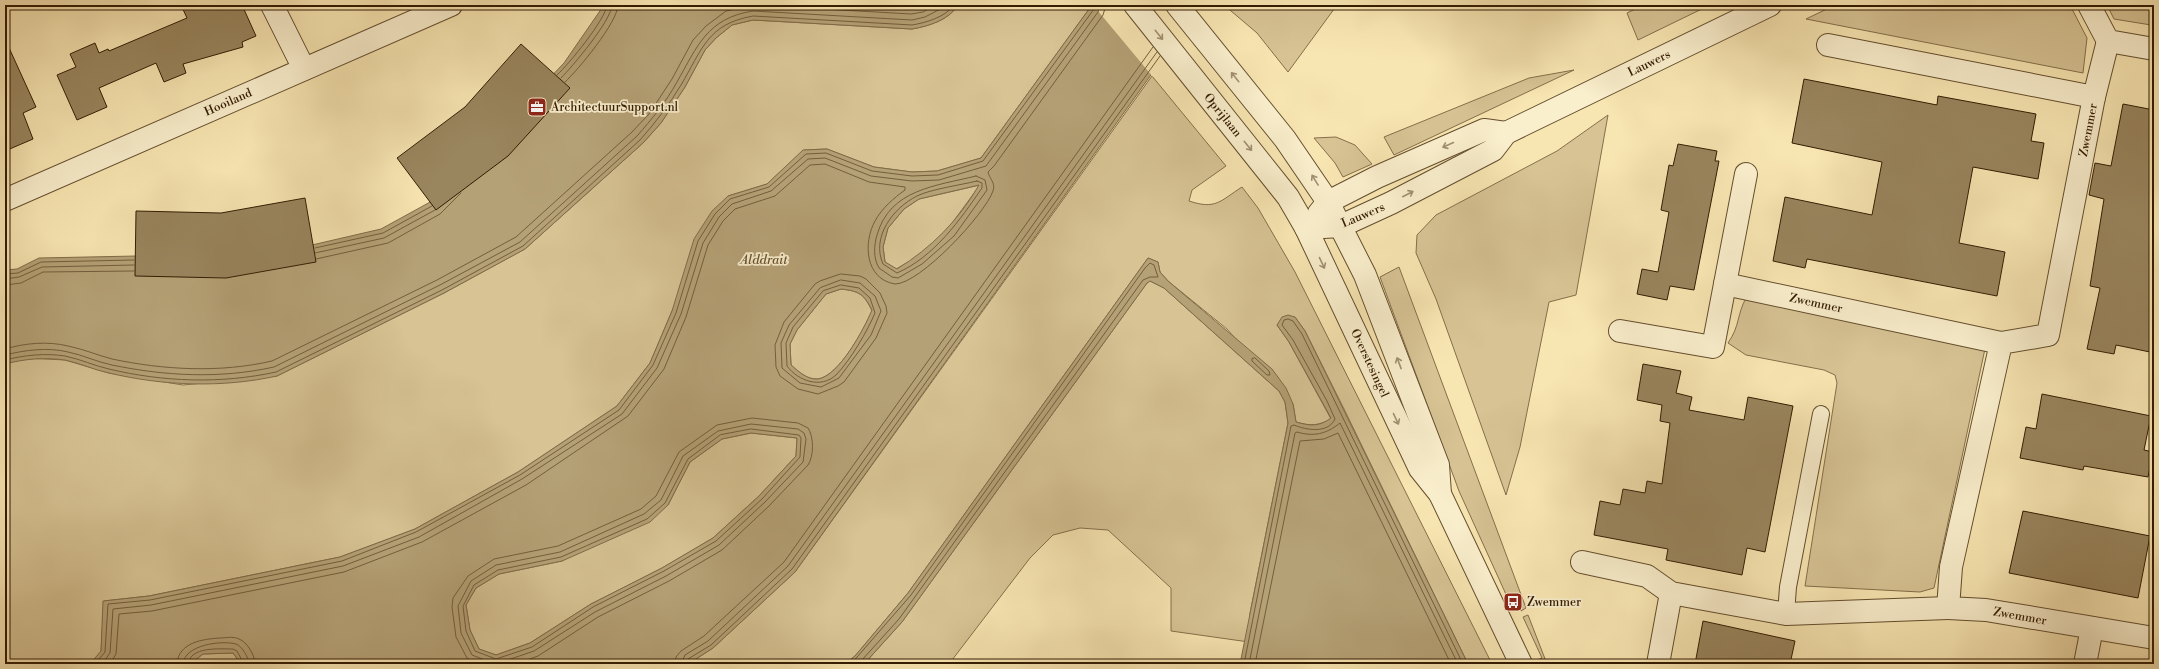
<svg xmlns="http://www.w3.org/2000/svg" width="2159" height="669" font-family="'Libre Bodoni',serif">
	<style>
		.green { fill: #d7c394; stroke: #856f4b }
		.water { fill: #b5a176; stroke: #816b48; fill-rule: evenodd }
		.pier { fill: #f8e6b2 }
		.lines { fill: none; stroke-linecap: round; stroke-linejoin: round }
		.shore { stroke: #745e3c; stroke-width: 1 }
		.building { fill: #99855e; stroke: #331b02 }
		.service-casing { stroke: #644e2e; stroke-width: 18 }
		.minor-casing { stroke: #644e2e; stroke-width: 24 }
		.tertiary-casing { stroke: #644e2e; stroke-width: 24 }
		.service { stroke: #faefcd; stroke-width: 16 }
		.minor { stroke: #faefcd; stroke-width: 22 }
		.tertiary { stroke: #faefcd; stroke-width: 22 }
		.oneway { stroke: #a09072 }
		.labels { text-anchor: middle; stroke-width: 3.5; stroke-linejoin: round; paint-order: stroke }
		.street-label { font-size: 12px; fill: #331b02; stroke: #faefcd }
		.poi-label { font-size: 12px; fill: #331b02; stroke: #faefcd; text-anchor: start }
		.water-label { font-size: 13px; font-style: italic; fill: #675130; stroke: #faefcd }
	</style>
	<rect width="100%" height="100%" fill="#f8e6b2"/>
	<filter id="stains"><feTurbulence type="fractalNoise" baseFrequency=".005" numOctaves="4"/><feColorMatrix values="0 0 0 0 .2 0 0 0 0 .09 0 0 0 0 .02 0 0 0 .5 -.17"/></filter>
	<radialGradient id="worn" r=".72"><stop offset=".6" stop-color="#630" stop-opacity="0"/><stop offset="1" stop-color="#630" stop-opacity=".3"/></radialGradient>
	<g class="green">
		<path d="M 958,5 L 1092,5 L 981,158 L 937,171 L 912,172 L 874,167 L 827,149 L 804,150 L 767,184 L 728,196 L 672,311 L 650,363 L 617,406 L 518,472 L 415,529 L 340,557 L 149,596 L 104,601 L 101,652 L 90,664 L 5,664 L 5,364 L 26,358 L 65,360 L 109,373 L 183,385 L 277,376 L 444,293 L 525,249 L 643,143 L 661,123 L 685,87 L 705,50 L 716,38 L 732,25 L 753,20 L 912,29 C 929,26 949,20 958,5 Z"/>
		<path d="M 1224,5 L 1337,5 L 1288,72 L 1257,33 Z"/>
		<path d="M 1643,5 L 1710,5 L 1638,40 L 1627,13 Z"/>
		<path d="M 1835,5 L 2070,5 L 2087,38 L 2083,73 L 1806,19 Z"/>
		<path d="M 2107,5 L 2154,5 L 2154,20 L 2151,25 L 2114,19 Z"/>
		<path d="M 1574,70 L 1394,155 L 1384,137 L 1529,78 Z"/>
		<path d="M 1152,76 L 1226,166 L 1192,190 L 1189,201 C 1216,210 1220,201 1242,187 L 1258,208 L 1295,272 L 1492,664 L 1468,664 L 1345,411 L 1305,331 L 1295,317 L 1277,325 L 1289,342 L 1331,419 C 1318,426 1310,426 1296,422 L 1293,404 L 1227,329 L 1168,281 L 1160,272 L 1158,262 L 1148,258 L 908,593 L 855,656 L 845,664 L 688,664 L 713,648 L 795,572 Z"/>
		<path d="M 1608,115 L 1576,295 L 1549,302 L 1520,447 L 1506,495 L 1436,299 L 1416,253 L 1417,235 L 1436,215 L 1557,151 Z"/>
		<path d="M 1336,137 L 1355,145 L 1372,164 L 1343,177 L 1335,163 L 1314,138 Z"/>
		<path d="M 980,185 L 947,230 L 917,257 L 896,269 L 885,262 L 883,247 L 888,228 L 904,209 L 919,199 Z"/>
		<path d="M 1399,267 L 1526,608 L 1521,611 L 1515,598 L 1509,601 L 1459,491 L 1380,277 Z"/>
		<path d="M 1150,281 L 1164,288 L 1279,391 L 1285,402 L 1288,423 L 1250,613 L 1249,642 L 1171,631 L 1171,588 L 1108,530 L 1080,528 L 1053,535 L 1030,558 L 949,664 L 864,664 L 902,622 L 1147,283 Z"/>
		<path d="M 841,289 C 859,291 864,294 872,311 C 864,329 839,376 818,379 C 807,380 798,371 791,365 L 790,344 L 797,330 L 826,294 Z"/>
		<path d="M 1746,298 L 1986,344 L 1934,588 L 1920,592 L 1805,586 L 1837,383 L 1835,375 L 1824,370 L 1746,355 L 1728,343 C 1740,326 1737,314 1746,298 Z"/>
		<path d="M 751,433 L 797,438 L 796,456 L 759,496 L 713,538 L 662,568 L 591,604 L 530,643 L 496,655 L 479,649 L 470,630 L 466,605 L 476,588 L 499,574 L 562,561 L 668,505 L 690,462 L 722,439 Z"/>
		<path d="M 1528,615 L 1547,664 L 1539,664 L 1537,660 L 1542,658 L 1523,617 Z"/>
		<path d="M 233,653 L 241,664 L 190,664 L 203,654 Z"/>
	</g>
	<g class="water">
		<path d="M 604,5 L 958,5 C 949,20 929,26 912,29 L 753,20 L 732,25 L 716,38 L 705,50 L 685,87 L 661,123 L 643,143 L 525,249 L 444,293 L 277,376 C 222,388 164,386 109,373 C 94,370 80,363 65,360 C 45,357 24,359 5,364 L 5,270 L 17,269 L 39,258 L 136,256 L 312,245 L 381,229 L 432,201 L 564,63 Z"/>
		<path d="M 1092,5 L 1201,5 L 795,572 L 713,648 L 688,664 L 241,664 L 233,653 L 203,654 L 190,664 L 90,664 L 101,651 L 103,601 L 149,596 L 340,557 L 415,529 L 518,472 L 617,406 L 650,363 L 672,311 L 694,239 L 712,211 L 728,196 L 767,184 L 803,150 L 827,149 L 874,167 L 912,172 L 937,171 L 981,158 ZM 979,185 C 959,220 931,248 897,269 L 885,262 L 883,247 L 888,228 L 904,209 L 919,199 ZM 841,289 C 859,291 864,294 872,310 C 864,329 839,376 818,379 C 807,380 798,371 791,365 L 790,344 L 797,330 L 826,294 ZM 751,433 L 797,438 L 796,456 L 759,496 L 713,538 L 662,568 L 591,604 L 530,643 L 496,655 L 479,649 L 470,630 L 466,605 L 476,588 L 499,574 L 562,561 L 650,522 L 668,505 L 690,462 L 722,439 Z"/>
		<path d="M 1148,258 L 1158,262 L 1160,272 L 1168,281 L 1272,369 L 1286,388 L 1293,404 L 1296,422 C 1310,426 1319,427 1331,418 L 1289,342 L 1277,325 L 1282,317 L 1288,315 L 1295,317 L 1305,331 L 1468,664 L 1240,664 L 1288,423 L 1285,402 L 1279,391 L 1164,288 L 1150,281 L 1147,283 L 902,622 L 864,664 L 845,664 L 855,656 L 908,593 Z"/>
	</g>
	<path class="pier" d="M 1093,5 L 1203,5 L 1153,77 Z"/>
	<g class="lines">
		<g class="shore">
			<path d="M 557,75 C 569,64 606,19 607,5"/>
			<path d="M 561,78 C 572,67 612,20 612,5"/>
			<path d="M 565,82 C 578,70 618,22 618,5"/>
			<path d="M 976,176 L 985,180 L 987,190 L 954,236 L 922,264 L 898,278 L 892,277 L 879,268 C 873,258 874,245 877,235 C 890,189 936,186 976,176 Z"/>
			<path d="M 977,181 L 982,183 L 982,188 C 960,220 934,257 897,273 L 883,264 C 871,237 893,208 917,196 C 931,189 961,185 977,181 Z"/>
			<path d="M 315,248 L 383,233 L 432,206"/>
			<path d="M 315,253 L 384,238 L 435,210"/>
			<path d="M 316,259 L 388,243 L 440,214 L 461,193"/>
			<path d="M 5,274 L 18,273 L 41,262 L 134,260"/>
			<path d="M 841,274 L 860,276 L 866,279 L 880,293 L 886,306 L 887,313 L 876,338 L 844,382 L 838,386 L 818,394 L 798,389 L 780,376 L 776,367 L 775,345 L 784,322 L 815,284 L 820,281 Z"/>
			<path d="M 5,279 L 19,277 L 42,267 L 134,265"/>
			<path d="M 841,280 L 860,283 L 875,296 L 881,311 L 871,335 L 839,378 L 821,387 L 800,383 L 782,368 L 781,343 L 789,325 L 820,288 Z"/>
			<path d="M 5,285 L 21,283 L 43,272 L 134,271"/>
			<path d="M 841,285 L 859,288 L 870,298 L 875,313 C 868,330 850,361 836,375 C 821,389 798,381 787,366 L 786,343 L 793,327 L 823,291 Z"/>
			<path d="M 5,349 C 25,343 48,341 68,346 C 83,349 97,355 112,359 C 164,370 220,373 272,361 L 437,280 L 516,237 L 632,132 L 649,114 L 672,79 L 693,40 L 706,26 L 726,11 L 753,5 L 911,14 L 923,12 L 936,5"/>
			<path d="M 5,355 C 25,350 48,347 68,352 C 83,355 97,362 112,365 C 165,376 220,379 274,367 L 440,285 L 520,242 L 637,136 C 652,119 666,102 677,82 C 697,47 707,18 753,11 L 912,20 L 925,17 L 948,5"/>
			<path d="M 1255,358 L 1269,371 L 1270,375 L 1267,375 L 1252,361 L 1252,359 Z"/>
			<path d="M 5,360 C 25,355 45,353 65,356 C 80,359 95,366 109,369 C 163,382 221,384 276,372 L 442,290 L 523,246 L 640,140 C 655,123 669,105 681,85 C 702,50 707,24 753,16 L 912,25 C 925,23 946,17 954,5"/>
			<path d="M 751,429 L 799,435 L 801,438 L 800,457 L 762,499 L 716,541 L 664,571 L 593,607 L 532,647 L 496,659 L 475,651 L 466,631 L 463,606 L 474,585 L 498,570 L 561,557 L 647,519 L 665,503 L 688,459 L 720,435 Z"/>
			<path d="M 95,664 L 105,652 L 108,604 L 150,600 L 342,561 L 416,532 L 520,475 L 619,410 L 653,365 L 676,313 L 698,241 L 715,214 L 730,199 L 769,187 L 806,154 L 826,153 L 872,171 L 912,176 L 938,175 L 983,161 L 1094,9 L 1095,5"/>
			<path d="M 102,664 L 110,653 L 113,609 L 151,605 L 343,566 L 419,537 L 522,479 L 622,414 L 657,368 L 681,314 L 703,243 L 719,217 L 732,204 L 771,191 L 808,159 L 825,158 L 871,176 L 912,181 L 939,180 L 986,166 L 1098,12 L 1100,5"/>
			<path d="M 110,664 L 116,654 L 119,614 L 152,611 L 344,572 L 422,542 L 526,485 L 628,416 L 664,369 L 686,317 L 708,245 L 723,221 L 735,209 L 775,196 L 810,165 L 825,164 L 869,182 L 905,187 L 905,190 C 894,198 882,208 875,221 C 863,243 865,279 895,284 C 920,284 985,214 993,191 C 996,183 989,178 988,172 L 994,166 L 1103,15 L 1106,5"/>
			<path d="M 177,664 C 178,642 204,639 220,638 C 226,638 233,636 239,639 C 247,642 255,655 255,664"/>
			<path d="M 183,664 C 184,645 221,640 236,644 C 242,646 249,658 249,664"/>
			<path d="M 188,664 C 190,646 220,649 233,649 L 237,651 L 244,664"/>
			<path d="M 477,664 L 467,658 L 456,637 L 452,607 L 453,598 L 468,576 L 494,559 L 558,546 L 641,509 L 656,496 L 679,452 L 717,425 L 752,418 L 798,423 L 808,428 C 814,437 814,456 808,465 L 769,506 L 722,550 L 669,581 L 598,617 L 538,656 L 516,664"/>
			<path d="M 495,664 L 472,655 L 461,633 L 458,606 L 471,581 L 496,565 L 560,552 L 644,514 L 661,500 L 683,456 L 718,431 L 751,424 L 798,429 L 804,433 L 806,439 L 803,462 L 765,502 L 719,545 L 666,576 L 595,612 L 534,651 L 496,664"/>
			<path d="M 675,664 L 676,657 L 681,651 L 704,636 L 784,562 L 1153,47"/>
			<path d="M 681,664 L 685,655 L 708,641 L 788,566 L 1157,52"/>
			<path d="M 686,664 L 688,659 L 711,645 L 792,569 L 1160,56"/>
			<path d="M 851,664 L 911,595 L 1145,268 L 1150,263 L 1154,265 L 1158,277 L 1150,277 L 1143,280 L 899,619 L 862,660 L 861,664"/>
			<path d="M 1244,664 L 1291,426 L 1294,425 C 1306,430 1328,434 1335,419 L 1327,401 L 1293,340 L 1282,325 L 1284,320 L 1288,319 L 1293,321 L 1302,334 L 1463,664"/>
			<path d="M 1249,664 L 1295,433 L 1297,432 C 1314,437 1326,434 1340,423 L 1458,664"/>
			<path d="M 1255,664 L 1300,441 L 1324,439 L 1338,433 L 1451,664"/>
		</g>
	</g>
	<g class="building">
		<path d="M 181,5 L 242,5 L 256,36 L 242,42 L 243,47 L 183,64 L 186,73 L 164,82 L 156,63 L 99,88 L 107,107 L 77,120 L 57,75 L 76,67 L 70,54 L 95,43 L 99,53 L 108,49 L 109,51 L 187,18 Z"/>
		<path d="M 5,39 L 36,107 L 23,113 L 33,139 L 5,151 Z"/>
		<path d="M 521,44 L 570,88 L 508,156 L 436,210 L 397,158 L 465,107 Z"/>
		<path d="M 1804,79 L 1937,105 L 1938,96 L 2036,114 L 2031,141 L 2044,143 L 2038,179 L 1973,167 L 1959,243 L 2005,252 L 1997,296 L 1807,259 L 1805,268 L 1773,261 L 1785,197 L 1872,215 L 1882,162 L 1792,143 Z"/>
		<path d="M 2123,104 L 2154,110 L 2154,331 L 2150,352 L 2116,345 L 2114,354 L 2087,349 L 2100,288 L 2090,286 L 2104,199 L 2089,195 L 2095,163 L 2111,166 Z"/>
		<path d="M 1678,144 L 1717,151 L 1715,161 L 1719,161 L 1694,290 L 1670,286 L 1667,300 L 1637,294 L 1642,269 L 1658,272 L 1669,212 L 1661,210 L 1669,165 L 1673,166 Z"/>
		<path d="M 305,198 L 316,262 L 226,278 L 135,276 L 136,211 L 221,213 Z"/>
		<path d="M 1643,364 L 1681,371 L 1676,393 L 1692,397 L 1689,410 L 1744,420 L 1748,397 L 1793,406 L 1765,552 L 1747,548 L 1742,575 L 1666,560 L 1668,549 L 1594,535 L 1600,501 L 1620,505 L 1623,489 L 1645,493 L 1647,481 L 1662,484 L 1670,423 L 1660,421 L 1662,405 L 1637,400 Z"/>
		<path d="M 2042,394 L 2151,416 L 2144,450 L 2153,452 L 2148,477 L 2084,466 L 2083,470 L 2020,458 L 2026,427 L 2036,429 Z"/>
		<path d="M 2023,511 L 2150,536 L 2138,598 L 2009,573 Z"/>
		<path d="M 1703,621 L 1795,641 L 1790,664 L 1695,664 Z"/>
	</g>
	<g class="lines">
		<g class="service-casing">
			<path id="service" d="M 1786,614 L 1788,587 L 1821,414"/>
		</g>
		<g class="minor-casing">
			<g id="minor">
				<path d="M 272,5 L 304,69"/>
				<path d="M 2089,5 L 2108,41 L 2154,49"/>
				<path d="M 1828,45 L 2094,97 L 2048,335 L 2001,343 L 1951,567 L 1948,608 L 1986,610 L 2154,638"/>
				<path d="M 2094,97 L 2108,41"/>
				<path d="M 1746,174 L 1725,284 L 2001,343"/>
				<path d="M 5,200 L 451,5"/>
				<path d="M 1620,331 L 1713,347 L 1725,284"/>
				<path d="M 1582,562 L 1647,576 L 1671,593 L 1786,614 L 1948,608"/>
				<path d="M 1658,664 L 1671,593"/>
				<path d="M 2085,664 L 2092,628"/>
			</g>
		</g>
		<g class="tertiary-casing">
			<g id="tertiary">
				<path d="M 1135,5 L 1288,197 L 1306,228 L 1420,469 L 1440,494 L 1521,664"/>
				<path d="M 1177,5 L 1285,139 L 1328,202 L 1365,275 L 1438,465 L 1440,494"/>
				<path d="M 1319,213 L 1328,202 L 1377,177 L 1484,130 L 1506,133"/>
				<path d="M 1306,228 L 1341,226 L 1391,203 L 1493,150 L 1506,133 L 1770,5"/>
			</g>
		</g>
		<use href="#service" class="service"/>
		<use href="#minor" class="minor"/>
		<use href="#tertiary" class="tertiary"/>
	</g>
	<defs><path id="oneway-shaft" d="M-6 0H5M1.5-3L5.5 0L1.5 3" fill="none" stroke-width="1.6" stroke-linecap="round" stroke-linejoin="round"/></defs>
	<g class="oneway">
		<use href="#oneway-shaft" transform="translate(1159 35) rotate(51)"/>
		<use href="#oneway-shaft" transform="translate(1235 77) rotate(-129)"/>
		<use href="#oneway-shaft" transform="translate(1448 145) rotate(156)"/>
		<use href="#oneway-shaft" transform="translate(1248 146) rotate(51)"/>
		<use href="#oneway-shaft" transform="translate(1315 180) rotate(-122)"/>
		<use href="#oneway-shaft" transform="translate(1408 194) rotate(-27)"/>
		<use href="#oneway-shaft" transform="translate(1322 263) rotate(65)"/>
		<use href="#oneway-shaft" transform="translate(1399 363) rotate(-111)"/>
		<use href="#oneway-shaft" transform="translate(1396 419) rotate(65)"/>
	</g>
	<defs>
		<g id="office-square" transform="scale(1)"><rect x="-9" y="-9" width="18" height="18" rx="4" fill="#8f2418" stroke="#faefcd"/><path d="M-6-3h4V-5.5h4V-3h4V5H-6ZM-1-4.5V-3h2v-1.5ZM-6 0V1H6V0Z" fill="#fff"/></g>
		<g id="bus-square" transform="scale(1)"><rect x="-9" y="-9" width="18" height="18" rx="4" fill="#8f2418" stroke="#faefcd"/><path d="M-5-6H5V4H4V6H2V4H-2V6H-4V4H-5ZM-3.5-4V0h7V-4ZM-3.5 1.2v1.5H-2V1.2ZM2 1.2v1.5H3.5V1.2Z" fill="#fff"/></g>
	</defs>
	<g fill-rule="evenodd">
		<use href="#office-square" x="537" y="107"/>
		<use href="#bus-square" x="1513" y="602"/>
	</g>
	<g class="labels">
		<g class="street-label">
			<text transform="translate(1649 63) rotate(-26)" y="4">Lauwers</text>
			<text transform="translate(228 102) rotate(-24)" y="4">Hooiland</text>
			<text transform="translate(1223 115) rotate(51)" y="4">Oprijlaan</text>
			<text transform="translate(2088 130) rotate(-79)" y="4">Zwemmer</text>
			<text transform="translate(1363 215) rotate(-23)" y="4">Lauwers</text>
			<text transform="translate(1816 303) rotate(12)" y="4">Zwemmer</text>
			<text transform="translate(1370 363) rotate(65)" y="4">Overstesingel</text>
			<text transform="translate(2020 616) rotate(10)" y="4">Zwemmer</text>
		</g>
		<g class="poi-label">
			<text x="551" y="111">ArchitectuurSupport.nl</text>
			<text x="1527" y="606">Zwemmer</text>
		</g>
		<g class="water-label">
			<text x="764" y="264">Alddrait</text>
		</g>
	</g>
	<rect width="2159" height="669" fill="none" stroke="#f8e6b2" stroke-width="20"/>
	<rect x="6" y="6" width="2147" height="657" fill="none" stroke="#331b02" stroke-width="2"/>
	<rect x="10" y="10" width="2139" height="649" fill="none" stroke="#331b02"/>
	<rect width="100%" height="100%" filter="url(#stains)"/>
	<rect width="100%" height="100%" fill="url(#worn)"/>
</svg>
